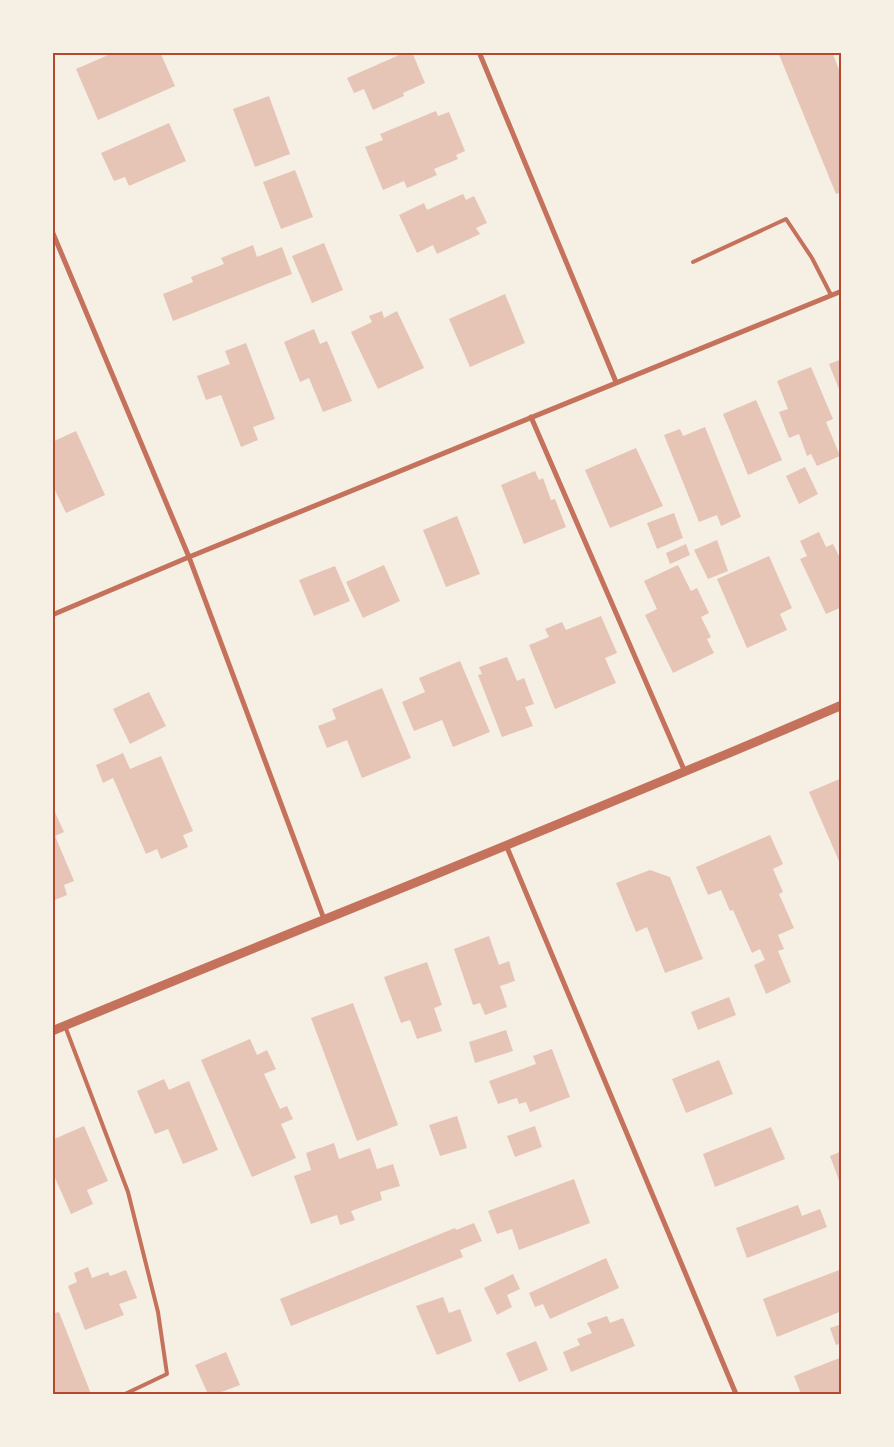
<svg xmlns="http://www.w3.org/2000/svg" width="894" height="1447" font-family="'Open Sans',sans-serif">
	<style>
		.building { fill: #e6c5b7 }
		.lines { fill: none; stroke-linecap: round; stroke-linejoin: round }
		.service { stroke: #c5725c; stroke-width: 4 }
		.minor { stroke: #c5725c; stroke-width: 5 }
		.tertiary { stroke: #c5725c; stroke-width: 9 }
		.neatline { fill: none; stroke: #b5482f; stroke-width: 2 }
	</style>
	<rect width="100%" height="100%" fill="#f6efe4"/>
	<g class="building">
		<path d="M 115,52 L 160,52 L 175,86 L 98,120 L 76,69 Z"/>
		<path d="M 406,52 L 412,52 L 425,83 L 403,93 L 404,96 L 373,110 L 364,89 L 354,93 L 347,78 Z"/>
		<path d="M 778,52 L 832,52 L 842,77 L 842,192 L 836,194 Z"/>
		<path d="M 269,96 L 290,154 L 255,167 L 233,109 Z"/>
		<path d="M 436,111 L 438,116 L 449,112 L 465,151 L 456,155 L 458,159 L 434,169 L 437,175 L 407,188 L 404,181 L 383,190 L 365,147 L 383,140 L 380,134 Z"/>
		<path d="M 169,123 L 186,161 L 129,186 L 125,177 L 114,181 L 101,153 Z"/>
		<path d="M 295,170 L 313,217 L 281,229 L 263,182 Z"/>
		<path d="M 463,194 L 466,200 L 474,196 L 487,223 L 476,228 L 480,234 L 437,254 L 433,245 L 417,253 L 399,215 L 424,203 L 427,210 Z"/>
		<path d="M 324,243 L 343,290 L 312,303 L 292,256 Z"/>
		<path d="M 253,245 L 257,257 L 282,247 L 292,274 L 173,321 L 163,294 L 193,282 L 191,277 L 224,264 L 221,258 Z"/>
		<path d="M 505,294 L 525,343 L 470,367 L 449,319 Z"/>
		<path d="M 382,311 L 384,318 L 397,311 L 424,368 L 378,389 L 351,332 L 372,322 L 369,316 Z"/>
		<path d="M 314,329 L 320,344 L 327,341 L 352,401 L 323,412 L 309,378 L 300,382 L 284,342 Z"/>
		<path d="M 246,343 L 275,419 L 253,427 L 258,440 L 241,447 L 221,395 L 206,400 L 197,376 L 230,364 L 225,351 Z"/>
		<path d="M 842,359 L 842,394 L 841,394 L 829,364 Z"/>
		<path d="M 811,367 L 833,419 L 826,422 L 840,456 L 817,466 L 811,454 L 807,456 L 799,434 L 789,438 L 779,412 L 788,409 L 777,381 Z"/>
		<path d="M 756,400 L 782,460 L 748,475 L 723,414 Z"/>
		<path d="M 705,427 L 741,517 L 721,526 L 717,515 L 699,522 L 664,435 L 680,429 L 683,436 Z"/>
		<path d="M 76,431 L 105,495 L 66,513 L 52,484 L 52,442 Z"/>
		<path d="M 636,448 L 663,506 L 610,528 L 585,470 Z"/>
		<path d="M 805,467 L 818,494 L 799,504 L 786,476 Z"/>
		<path d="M 535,471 L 539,480 L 543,478 L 551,500 L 555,499 L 566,527 L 524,544 L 501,485 Z"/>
		<path d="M 674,513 L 683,538 L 657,549 L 647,523 Z"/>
		<path d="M 457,516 L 480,574 L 446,587 L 423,530 Z"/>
		<path d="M 819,532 L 826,547 L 833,544 L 842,562 L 842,607 L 826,614 L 800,559 L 807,556 L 800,541 Z"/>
		<path d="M 717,540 L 728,571 L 708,579 L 694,550 Z"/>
		<path d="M 686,544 L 690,555 L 670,564 L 666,553 Z"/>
		<path d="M 769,556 L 792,608 L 780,614 L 787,630 L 747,648 L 717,579 Z"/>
		<path d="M 384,565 L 400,601 L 363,618 L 346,582 Z"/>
		<path d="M 678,565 L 691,591 L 697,588 L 709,613 L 701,617 L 711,637 L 707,639 L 714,653 L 673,673 L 645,615 L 657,609 L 644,581 Z"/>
		<path d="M 335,566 L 350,601 L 314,616 L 299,580 Z"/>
		<path d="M 601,616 L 617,653 L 605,658 L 616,683 L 555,709 L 529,645 L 549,637 L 545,629 L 562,622 L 566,630 Z"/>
		<path d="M 507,657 L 517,681 L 524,678 L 534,704 L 525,707 L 533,726 L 502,737 L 478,675 L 482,674 L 479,667 Z"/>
		<path d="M 460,661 L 490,732 L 453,747 L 442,720 L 414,731 L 402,702 L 425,692 L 419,678 Z"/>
		<path d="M 382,688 L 411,758 L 362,778 L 347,740 L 327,748 L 318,726 L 336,719 L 332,709 Z"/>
		<path d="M 149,692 L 166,726 L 130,744 L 113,709 Z"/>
		<path d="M 123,753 L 130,769 L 161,756 L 193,831 L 183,835 L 188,847 L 161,859 L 157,849 L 146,854 L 113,778 L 103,783 L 96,765 Z"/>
		<path d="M 842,778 L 842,868 L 809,792 Z"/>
		<path d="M 52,806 L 64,832 L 55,836 L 74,881 L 64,885 L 67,895 L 52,901 Z"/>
		<path d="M 770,835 L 783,864 L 773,869 L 783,892 L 779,894 L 794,928 L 778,935 L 784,949 L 778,951 L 791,982 L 766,994 L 754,965 L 765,960 L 760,949 L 752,953 L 733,910 L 730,911 L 721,890 L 708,895 L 696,867 Z"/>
		<path d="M 650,870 L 670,877 L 703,959 L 665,973 L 647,927 L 636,932 L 616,883 Z"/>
		<path d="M 489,936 L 499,965 L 509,961 L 515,981 L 500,986 L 507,1007 L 485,1015 L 480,1003 L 473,1005 L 454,949 Z"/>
		<path d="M 427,962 L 442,1005 L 434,1008 L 442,1031 L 417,1039 L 410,1020 L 401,1023 L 384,977 Z"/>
		<path d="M 729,997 L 736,1015 L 698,1030 L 691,1012 Z"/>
		<path d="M 353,1003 L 398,1125 L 357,1141 L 311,1018 Z"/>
		<path d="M 506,1030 L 513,1051 L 475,1063 L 469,1042 Z"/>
		<path d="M 250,1039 L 257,1055 L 267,1050 L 276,1069 L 264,1074 L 280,1109 L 287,1106 L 293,1119 L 281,1124 L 296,1158 L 252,1177 L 201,1060 Z"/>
		<path d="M 552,1049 L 570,1097 L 530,1112 L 526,1102 L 519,1104 L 517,1098 L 498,1104 L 489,1081 L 536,1064 L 533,1056 Z"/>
		<path d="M 719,1060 L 733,1094 L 686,1113 L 672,1079 Z"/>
		<path d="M 164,1079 L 169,1090 L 189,1081 L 218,1150 L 183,1164 L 168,1129 L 155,1134 L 137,1091 Z"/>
		<path d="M 457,1116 L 467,1148 L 440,1156 L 429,1125 Z"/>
		<path d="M 84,1126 L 108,1181 L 87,1190 L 93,1204 L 71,1214 L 52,1171 L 52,1140 Z"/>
		<path d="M 535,1126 L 542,1147 L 515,1157 L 507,1136 Z"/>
		<path d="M 771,1127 L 785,1159 L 715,1187 L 703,1154 Z"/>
		<path d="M 334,1143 L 339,1159 L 370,1148 L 377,1169 L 393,1164 L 400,1186 L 380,1192 L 382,1200 L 351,1211 L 355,1220 L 340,1225 L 337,1215 L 311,1224 L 294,1176 L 311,1170 L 306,1153 Z"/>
		<path d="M 842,1151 L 842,1186 L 841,1186 L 830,1156 Z"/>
		<path d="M 574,1179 L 590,1223 L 519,1250 L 512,1229 L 497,1234 L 488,1211 Z"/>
		<path d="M 798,1205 L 802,1216 L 820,1209 L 827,1227 L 747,1258 L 736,1228 Z"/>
		<path d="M 474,1223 L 482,1241 L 460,1250 L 463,1257 L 291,1326 L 280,1299 L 455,1228 L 456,1230 Z"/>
		<path d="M 606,1258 L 619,1288 L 550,1319 L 543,1304 L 535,1307 L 529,1293 Z"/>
		<path d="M 88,1267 L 92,1278 L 108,1272 L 110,1276 L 126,1270 L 137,1298 L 119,1304 L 124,1315 L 85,1330 L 68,1286 L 77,1282 L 74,1273 Z"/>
		<path d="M 842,1269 L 842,1311 L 777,1337 L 763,1299 Z"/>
		<path d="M 513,1274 L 520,1289 L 507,1295 L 512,1307 L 497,1315 L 484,1288 Z"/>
		<path d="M 443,1297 L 449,1313 L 460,1309 L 472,1341 L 437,1355 L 416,1306 Z"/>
		<path d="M 59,1312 L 91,1394 L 52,1394 L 52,1314 Z"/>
		<path d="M 607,1316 L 610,1323 L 623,1318 L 635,1346 L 571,1372 L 563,1352 L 580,1345 L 577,1339 L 592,1333 L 587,1323 Z"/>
		<path d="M 842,1324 L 842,1343 L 836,1345 L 830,1328 Z"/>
		<path d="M 536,1341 L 548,1370 L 519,1382 L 506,1353 Z"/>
		<path d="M 226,1352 L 240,1385 L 216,1394 L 208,1394 L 195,1365 Z"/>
		<path d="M 842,1357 L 842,1394 L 801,1394 L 794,1376 Z"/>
	</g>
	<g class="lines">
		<g class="service">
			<path d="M 693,262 L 786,219 L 812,258 L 831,295"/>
			<path d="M 65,1026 L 128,1192 L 158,1312 L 167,1374 L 125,1394"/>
		</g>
		<g class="minor">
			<path d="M 479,52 L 616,382"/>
			<path d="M 52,231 L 189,557 L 324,919"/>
			<path d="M 531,417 L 685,772"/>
			<path d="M 52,615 L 189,557 L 842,291"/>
			<path d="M 506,845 L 736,1394"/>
		</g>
		<path class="tertiary" d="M 52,1031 C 315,922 580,818 842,705"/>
	</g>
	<rect width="894" height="1447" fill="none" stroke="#f6efe4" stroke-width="108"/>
	<rect x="54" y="54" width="786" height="1339" class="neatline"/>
</svg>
